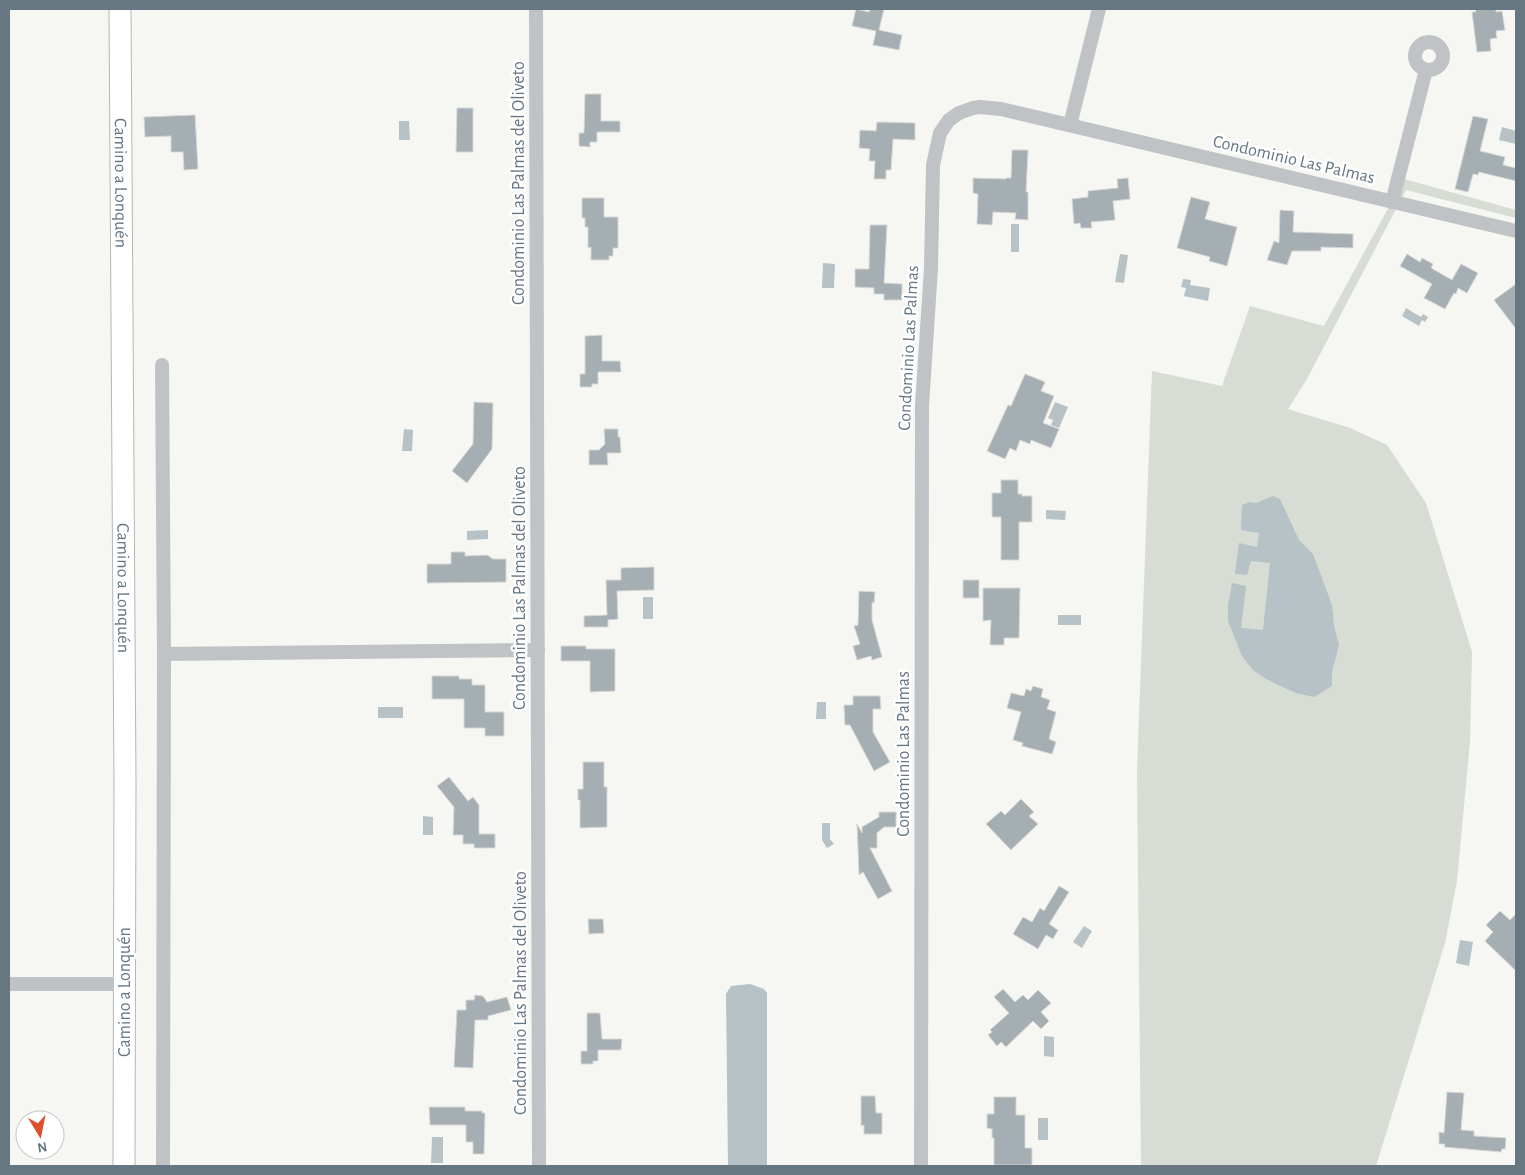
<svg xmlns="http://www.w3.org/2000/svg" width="1525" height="1175" font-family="'Alegreya Sans',sans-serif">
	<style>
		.green { fill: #d7dcd4 }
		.water { fill: #b6c2c6 }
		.building { fill: #a5aeb3; stroke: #d7d7d5 }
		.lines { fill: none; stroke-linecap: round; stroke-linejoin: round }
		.primary-casing { stroke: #b2b7ba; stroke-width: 23 }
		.minor { stroke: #bfc3c6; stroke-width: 14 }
		.primary { stroke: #fff; stroke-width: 21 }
		.labels { text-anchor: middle; stroke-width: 5; stroke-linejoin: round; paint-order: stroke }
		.street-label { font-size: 18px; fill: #667782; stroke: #fff }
	</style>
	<rect width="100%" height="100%" fill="#f6f6f2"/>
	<path class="green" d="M 1404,179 L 1516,210 L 1516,218 L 1406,190 L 1307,379 L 1288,409 L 1350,428 L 1387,445 L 1426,503 L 1472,652 L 1470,741 L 1457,881 L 1445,943 L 1376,1166 L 1141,1166 L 1137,770 L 1152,371 L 1222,386 L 1250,306 L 1324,326 Z"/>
	<g class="water">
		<path d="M 399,121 L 409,121 L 410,140 L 399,140 Z"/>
		<path d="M 1502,127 L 1516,131 L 1516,144 L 1499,140 Z"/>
		<rect x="1011" y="224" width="8" height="28"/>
		<path d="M 1120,254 L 1128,255 L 1124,283 L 1115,282 Z"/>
		<path d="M 823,263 L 835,264 L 834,288 L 822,288 Z"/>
		<path d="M 1183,279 L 1191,280 L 1190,285 L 1210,288 L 1208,301 L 1184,296 L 1186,288 L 1181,287 Z"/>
		<path d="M 1406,308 L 1421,317 L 1423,314 L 1428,317 L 1425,322 L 1422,320 L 1419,326 L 1402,316 Z"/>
		<path d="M 1055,402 L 1068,407 L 1059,428 L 1051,425 L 1053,420 L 1048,418 Z"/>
		<path d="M 404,429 L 413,430 L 412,451 L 402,451 Z"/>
		<path d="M 1273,496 L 1280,499 L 1299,540 L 1313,554 L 1332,605 L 1334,626 L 1339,645 L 1332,672 L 1332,686 L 1314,697 L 1296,693 L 1268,680 L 1253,670 L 1242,656 L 1228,621 L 1228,606 L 1232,583 L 1246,586 L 1241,628 L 1263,630 L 1270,563 L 1251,561 L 1247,575 L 1235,574 L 1239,543 L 1257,547 L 1259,533 L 1241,530 L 1242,505 L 1250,502 L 1256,503 Z"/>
		<path d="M 1046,510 L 1066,511 L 1065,520 L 1046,519 Z"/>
		<path d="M 488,530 L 488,539 L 467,540 L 467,531 Z"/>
		<rect x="643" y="597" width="10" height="22"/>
		<rect x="1058" y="615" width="23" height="10"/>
		<path d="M 817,702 L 826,702 L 826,719 L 816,719 Z"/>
		<rect x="378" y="707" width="25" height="11"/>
		<path d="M 423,816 L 433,817 L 433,835 L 423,835 Z"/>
		<path d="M 822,823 L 830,823 L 830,839 L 834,844 L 827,848 L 822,840 Z"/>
		<path d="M 1084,926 L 1092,931 L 1082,948 L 1073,942 Z"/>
		<path d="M 1460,940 L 1473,942 L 1469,966 L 1456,963 Z"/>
		<path d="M 750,984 L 764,989 L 767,993 L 767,1166 L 728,1166 L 726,994 L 731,986 Z"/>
		<path d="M 1044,1036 L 1054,1037 L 1054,1057 L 1044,1056 Z"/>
		<rect x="1038" y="1118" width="10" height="22"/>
		<path d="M 432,1137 L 443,1137 L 443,1163 L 431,1163 Z"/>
	</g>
	<g class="building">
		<path d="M 856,9 L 869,12 L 870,9 L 884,9 L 879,30 L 902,35 L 899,50 L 873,45 L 876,31 L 852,26 Z"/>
		<path d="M 1475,9 L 1496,9 L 1496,12 L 1502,11 L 1505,30 L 1496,31 L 1497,38 L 1490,39 L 1491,51 L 1477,52 L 1472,12 L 1476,12 Z"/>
		<path d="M 585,94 L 601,94 L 601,121 L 620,121 L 620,132 L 597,132 L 597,142 L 590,142 L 590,147 L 579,146 L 579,133 L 584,133 Z"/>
		<path d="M 457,108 L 473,108 L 473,152 L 456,152 Z"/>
		<path d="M 195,115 L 198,169 L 184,170 L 183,152 L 171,152 L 171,136 L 145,137 L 144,117 Z"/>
		<path d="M 1473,116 L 1488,119 L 1480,151 L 1505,157 L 1503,165 L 1516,168 L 1516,181 L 1479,172 L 1478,175 L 1473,174 L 1468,192 L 1455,189 Z"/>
		<path d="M 877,122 L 915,123 L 915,140 L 893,139 L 891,170 L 886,170 L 886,179 L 874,179 L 875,161 L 869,161 L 870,149 L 859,148 L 860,130 L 876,131 Z"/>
		<path d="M 1012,150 L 1028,150 L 1026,192 L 1028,192 L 1028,220 L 1015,219 L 1016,213 L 993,212 L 992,225 L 977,224 L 978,194 L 973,193 L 973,178 L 1006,179 L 1006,178 L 1011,178 Z"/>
		<path d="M 1128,178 L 1130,199 L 1113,201 L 1115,220 L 1091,222 L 1092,228 L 1081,228 L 1080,223 L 1074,224 L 1072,199 L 1088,197 L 1088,191 L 1118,188 L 1117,179 Z"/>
		<path d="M 1191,197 L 1210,202 L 1205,219 L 1237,227 L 1227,266 L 1209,261 L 1210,257 L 1177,248 Z"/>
		<path d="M 582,198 L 604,198 L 604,217 L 618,217 L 618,248 L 613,248 L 613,256 L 609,256 L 609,260 L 591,260 L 591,247 L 588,248 L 588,227 L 585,227 L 585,218 L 582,218 Z"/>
		<path d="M 1280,210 L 1294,211 L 1293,232 L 1353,234 L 1353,248 L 1321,247 L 1321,251 L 1292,251 L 1287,265 L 1267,260 L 1274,241 L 1279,243 Z"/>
		<path d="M 870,225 L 887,225 L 884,283 L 902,284 L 902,300 L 884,300 L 884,294 L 874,294 L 874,288 L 855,287 L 855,269 L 869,269 Z"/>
		<path d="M 1407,254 L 1420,262 L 1422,258 L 1433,264 L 1431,268 L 1452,280 L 1461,264 L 1478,273 L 1467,293 L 1458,288 L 1456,294 L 1454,293 L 1445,309 L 1424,298 L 1432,284 L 1400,266 Z"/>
		<path d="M 1516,284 L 1516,329 L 1494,300 Z"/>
		<path d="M 602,335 L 602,361 L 620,361 L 621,372 L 598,372 L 598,384 L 592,384 L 592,387 L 580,387 L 580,374 L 585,374 L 585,336 Z"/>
		<path d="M 1025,374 L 1045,382 L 1041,391 L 1054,396 L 1043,423 L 1059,429 L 1051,448 L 1031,440 L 1030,444 L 1020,440 L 1016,451 L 1010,448 L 1005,459 L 987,451 L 1008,405 L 1011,406 Z"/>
		<path d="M 474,402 L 493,403 L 492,449 L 467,483 L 452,471 L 473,444 Z"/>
		<path d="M 604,429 L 618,429 L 618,437 L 620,437 L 621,453 L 607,453 L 608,465 L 589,465 L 589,450 L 599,450 L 605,444 Z"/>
		<path d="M 1001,480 L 1018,480 L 1018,494 L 1022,494 L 1022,496 L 1032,496 L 1032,522 L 1019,522 L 1019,560 L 1001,560 L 1001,517 L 992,517 L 992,493 L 1001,493 Z"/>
		<path d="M 451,552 L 465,552 L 465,556 L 487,555 L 493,559 L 506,559 L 506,582 L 427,583 L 427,564 L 451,564 Z"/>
		<path d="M 654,567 L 654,590 L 617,591 L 618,619 L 608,620 L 608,627 L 584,627 L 584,616 L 607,615 L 606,580 L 621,580 L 621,568 Z"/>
		<rect x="963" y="580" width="16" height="18"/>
		<path d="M 983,588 L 1020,588 L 1019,638 L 1004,638 L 1004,645 L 990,645 L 991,620 L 983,621 Z"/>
		<path d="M 859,591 L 875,592 L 874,603 L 872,602 L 872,620 L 882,657 L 872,660 L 871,656 L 857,660 L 853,646 L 860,644 L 854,626 L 858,625 Z"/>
		<path d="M 561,646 L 586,646 L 586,649 L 615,649 L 615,691 L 590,692 L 590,661 L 561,661 Z"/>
		<path d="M 432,676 L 459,676 L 459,679 L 472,679 L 472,685 L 485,685 L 485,712 L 504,712 L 504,736 L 485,736 L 485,728 L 464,728 L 464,699 L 432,699 Z"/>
		<path d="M 1033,686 L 1043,689 L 1041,697 L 1050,700 L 1047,709 L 1056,712 L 1049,739 L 1056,742 L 1052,754 L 1022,746 L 1023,743 L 1013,740 L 1021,712 L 1007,708 L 1011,693 L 1024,696 L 1026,689 L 1031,691 Z"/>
		<path d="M 853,696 L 880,696 L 881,709 L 873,709 L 873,732 L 890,762 L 874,771 L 850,725 L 845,725 L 844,705 L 853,705 Z"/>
		<path d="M 583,762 L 604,762 L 604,787 L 607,787 L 607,827 L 580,828 L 580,800 L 578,800 L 578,789 L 583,789 Z"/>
		<path d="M 449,777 L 468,801 L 473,797 L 479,805 L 479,834 L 495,834 L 495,848 L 474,848 L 474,844 L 463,844 L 463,835 L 453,835 L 454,807 L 437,786 Z"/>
		<path d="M 1021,799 L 1034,812 L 1029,816 L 1038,824 L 1011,850 L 986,824 L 1001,811 L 1005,815 Z"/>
		<path d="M 879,812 L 896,812 L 896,827 L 884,827 L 877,833 L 877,848 L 870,848 L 892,891 L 878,899 L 863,872 L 859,875 L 857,824 L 862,833 L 862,827 L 879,817 Z"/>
		<path d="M 1059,886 L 1069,892 L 1049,924 L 1058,930 L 1053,939 L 1046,935 L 1038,949 L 1013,934 L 1023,917 L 1032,922 L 1040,908 L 1044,911 Z"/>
		<path d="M 1500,911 L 1510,920 L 1516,914 L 1516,971 L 1485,941 L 1493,932 L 1486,925 Z"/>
		<path d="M 588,919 L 603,919 L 604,933 L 589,934 Z"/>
		<path d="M 1003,989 L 1015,1002 L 1023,995 L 1028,1000 L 1038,990 L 1051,1003 L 1041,1012 L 1049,1021 L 1041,1029 L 1033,1021 L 1006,1047 L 1001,1042 L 997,1046 L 988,1035 L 992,1032 L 990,1030 L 1009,1013 L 994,997 Z"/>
		<path d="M 475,995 L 483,996 L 487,1002 L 507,997 L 511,1010 L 488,1016 L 488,1020 L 475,1020 L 473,1068 L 454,1067 L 457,1010 L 466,1010 L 466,1000 L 474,1000 Z"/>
		<path d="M 587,1013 L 600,1013 L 602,1039 L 622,1039 L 621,1050 L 598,1050 L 598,1061 L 593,1061 L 593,1064 L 581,1064 L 581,1051 L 587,1051 Z"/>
		<path d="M 1447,1092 L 1464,1093 L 1461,1130 L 1474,1131 L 1474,1136 L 1506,1138 L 1505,1149 L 1502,1149 L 1501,1152 L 1444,1147 L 1445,1144 L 1439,1144 L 1439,1132 L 1444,1133 Z"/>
		<path d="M 861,1096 L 875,1096 L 876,1113 L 882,1113 L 882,1134 L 864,1134 L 864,1125 L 861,1126 Z"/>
		<path d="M 994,1097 L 1016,1097 L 1016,1115 L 1025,1115 L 1025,1148 L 1032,1148 L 1032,1165 L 994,1165 L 994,1138 L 992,1138 L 992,1129 L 987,1128 L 987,1114 L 994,1114 Z"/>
		<path d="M 429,1107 L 465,1107 L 465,1111 L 482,1111 L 482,1113 L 485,1113 L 484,1154 L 473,1154 L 473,1142 L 466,1142 L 466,1125 L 430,1125 Z"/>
	</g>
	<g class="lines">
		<g class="primary-casing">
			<g id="primary">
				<path id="s1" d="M 120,9 L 125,783 L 124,1166"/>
			</g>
		</g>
		<g class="minor">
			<path d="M 536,9 L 539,1166"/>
			<circle cx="1429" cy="56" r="14"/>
			<path d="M 1070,125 L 1099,9"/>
			<path d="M 1392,202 L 1426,70"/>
			<path d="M 162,365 L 164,654 L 163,1166"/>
			<path d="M 164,654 L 538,650"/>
			<path d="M 9,984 L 124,984"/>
			<path d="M 921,1166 L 922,406 L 931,268 L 933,165 L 940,133 L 949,120 L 959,113 L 973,108 L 980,107 L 1001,109 L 1516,231"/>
		</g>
		<use href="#primary" class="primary"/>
	</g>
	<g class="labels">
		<g class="street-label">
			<text transform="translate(1294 159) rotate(13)" y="6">Condominio Las Palmas</text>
			<text dy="6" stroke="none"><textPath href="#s1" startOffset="174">Camino a Lonquén</textPath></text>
			<text transform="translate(518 183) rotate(-90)" y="6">Condominio Las Palmas del Oliveto</text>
			<text transform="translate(908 348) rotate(-87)" y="6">Condominio Las Palmas</text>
			<text dy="6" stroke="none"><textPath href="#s1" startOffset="579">Camino a Lonquén</textPath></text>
			<text transform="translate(519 588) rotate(-90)" y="6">Condominio Las Palmas del Oliveto</text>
			<text transform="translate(903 754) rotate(-90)" y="6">Condominio Las Palmas</text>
			<text transform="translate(124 992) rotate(-90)" y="6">Camino a Lonquén</text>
			<text transform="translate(520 993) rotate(-90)" y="6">Condominio Las Palmas del Oliveto</text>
		</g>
	</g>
	<rect width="1525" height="1175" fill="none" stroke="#667782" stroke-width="20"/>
	<g transform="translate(40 1135) rotate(170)"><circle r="24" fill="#ffffff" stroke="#c2c9cd"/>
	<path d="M0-4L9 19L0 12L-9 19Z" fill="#db4f2d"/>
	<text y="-8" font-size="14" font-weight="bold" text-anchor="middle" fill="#667782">N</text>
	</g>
</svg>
